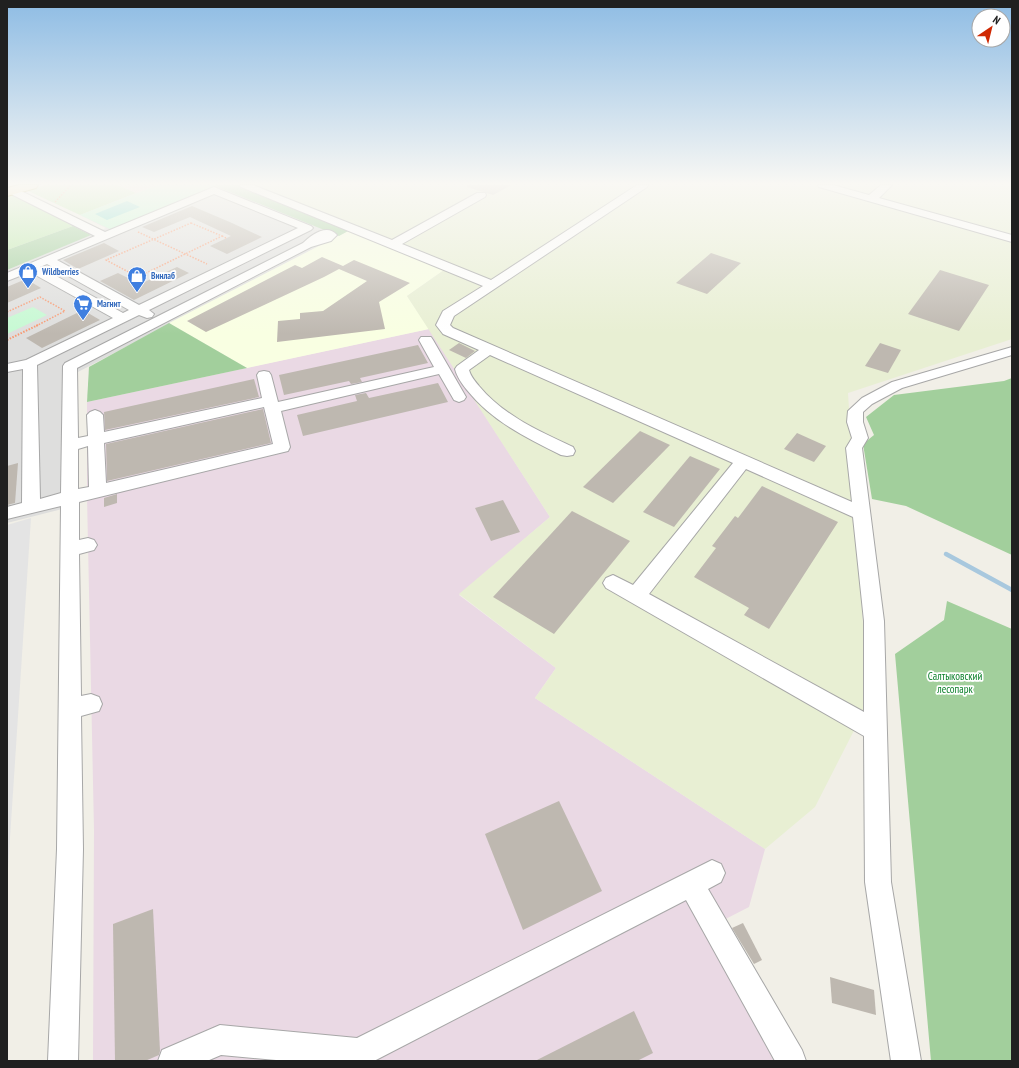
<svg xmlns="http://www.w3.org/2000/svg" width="1019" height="1068" font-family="'PT Sans Narrow',sans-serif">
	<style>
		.residential { fill: #dededd }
		.commercial { fill: #f1ddd7 }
		.industrial { fill: #ead9e4 }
		.education { fill: #f9ffe2 }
		.farmland { fill: #e8efd3 }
		.grass { fill: #c0eaae }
		.forest { fill: #a2cf9c }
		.park { fill: #c6f9d3 }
		.pitch { fill: #86decd }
		.parking { fill: #e4e4e4 }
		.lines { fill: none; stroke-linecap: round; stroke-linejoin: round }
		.stream { stroke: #a8c8de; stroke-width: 4.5 }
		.building { fill: #beb8b0 }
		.minor-casing { stroke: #a7a7a7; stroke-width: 2 }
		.major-casing { stroke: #9b8502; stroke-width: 2 }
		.path-far1 { stroke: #f89870; stroke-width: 1.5; stroke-dasharray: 1.5 1.5; stroke-linecap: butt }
		.path { stroke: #f89870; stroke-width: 2; stroke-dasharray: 1.5 1.5; stroke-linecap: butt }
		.minor { fill: #fff; fill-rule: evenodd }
		.major { fill: #fbe5a2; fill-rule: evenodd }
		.labels { text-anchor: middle; stroke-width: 3.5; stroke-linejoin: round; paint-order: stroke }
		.far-shop-label { font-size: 9px; font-weight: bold; fill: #366cbe; stroke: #fff; text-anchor: start }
		.park-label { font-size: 11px; fill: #0d802c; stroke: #fff }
	</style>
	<rect width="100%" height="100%" fill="#f1efe7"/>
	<path class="residential" d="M 158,185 L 241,185 L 350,230 L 76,373 L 78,505 L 7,523 L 7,270 L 106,228 L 80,215 Z"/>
	<path class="commercial" d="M 118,185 L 158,185 L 136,193 Z"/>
	<path class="industrial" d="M 429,329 L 550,517 L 459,595 L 556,668 L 535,698 L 765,849 L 749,907 L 706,929 L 774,1061 L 93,1061 L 94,830 L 87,496 L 87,402 Z"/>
	<path class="education" d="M 350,230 L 444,270 L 407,296 L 429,329 L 247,368 L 169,323 Z"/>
	<path class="farmland" d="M 241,185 L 1012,185 L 1012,339 L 848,393 L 868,703 L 815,807 L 765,849 L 535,698 L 556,668 L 459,594 L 550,517 L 407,296 L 444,270 Z"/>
	<g class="grass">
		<path d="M 45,185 L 118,185 L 136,193 L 80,215 L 26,190 Z"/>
		<path d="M 13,195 L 73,226 L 7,250 L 7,197 Z"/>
	</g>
	<g class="forest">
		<path d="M 213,185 L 241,185 L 350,230 L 339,236 Z"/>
		<path d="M 73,226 L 91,235 L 7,270 L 7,250 Z"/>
		<path d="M 169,323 L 247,368 L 87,402 L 89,367 Z"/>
		<path d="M 1012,378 L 1012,555 L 906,506 L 872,499 L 863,444 L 874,435 L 866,417 L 894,395 L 1004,381 Z"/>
		<path d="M 947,601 L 1012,629 L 1012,1061 L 931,1061 L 895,654 L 944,620 Z"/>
	</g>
	<g class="park">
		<path d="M 158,185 L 213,185 L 216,186 L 112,230 L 80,215 Z"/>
		<path d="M 33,307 L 47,315 L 7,334 L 7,318 Z"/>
	</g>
	<path class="pitch" d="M 127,201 L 140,207 L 107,220 L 95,214 Z"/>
	<path class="parking" d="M 31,518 L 7,884 L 7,525 Z"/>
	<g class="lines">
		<path class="stream" d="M 946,554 L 1012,590"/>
	</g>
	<g class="building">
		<path d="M 467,185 L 512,185 L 493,195 L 467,187 Z"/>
		<path d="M 192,206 L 232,223 L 262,237 L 227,254 L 210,246 L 231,236 L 190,217 L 154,232 L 142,227 Z"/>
		<path d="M 104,243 L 119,251 L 78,269 L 63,260 Z"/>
		<path d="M 711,253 L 741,263 L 707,294 L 676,283 Z"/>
		<path d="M 322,257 L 343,266 L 354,260 L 410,283 L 379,302 L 385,329 L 277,342 L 278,321 L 300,319 L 300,313 L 323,311 L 367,281 L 339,269 L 324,277 L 206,332 L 187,321 L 295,265 L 302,268 Z"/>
		<path d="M 177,267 L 189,273 L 134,300 L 100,281 L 118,273 L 140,284 Z"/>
		<path d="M 940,270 L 989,285 L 959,331 L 908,314 Z"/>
		<path d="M 26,279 L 41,288 L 7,303 L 7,287 Z"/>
		<path d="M 83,310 L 100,320 L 42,348 L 26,338 Z"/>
		<path d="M 459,343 L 475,351 L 466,358 L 449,350 Z"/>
		<path d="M 880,343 L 901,350 L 888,373 L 865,366 Z"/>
		<path d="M 418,345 L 428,363 L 360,378 L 362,382 L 351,384 L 349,381 L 284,395 L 279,375 Z"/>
		<path d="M 254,379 L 259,397 L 105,430 L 104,412 Z"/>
		<path d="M 438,383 L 448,402 L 303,436 L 297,415 L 357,401 L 355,395 L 366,393 L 369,398 Z"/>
		<path d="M 263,409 L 271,443 L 107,481 L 106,444 Z"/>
		<path d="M 640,431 L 670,445 L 613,503 L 583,487 Z"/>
		<path d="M 797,433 L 826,446 L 814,462 L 784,449 Z"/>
		<path d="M 690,456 L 720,469 L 674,527 L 643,512 Z"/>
		<path d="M 18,463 L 15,503 L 7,505 L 7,466 Z"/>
		<path d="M 762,486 L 838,522 L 769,629 L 744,615 L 749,608 L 694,577 L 716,548 L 712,546 L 735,516 L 738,518 Z"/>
		<path d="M 117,494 L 117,503 L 104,507 L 104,498 Z"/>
		<path d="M 503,500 L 520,532 L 491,541 L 475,508 Z"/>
		<path d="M 572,511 L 630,541 L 554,634 L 493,597 Z"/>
		<path d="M 559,801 L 602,891 L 523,930 L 485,834 Z"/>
		<path d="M 153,909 L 160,1051 L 159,1055 L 145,1061 L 115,1061 L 113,924 Z"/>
		<path d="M 743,923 L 762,960 L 754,964 L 732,928 Z"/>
		<path d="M 830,977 L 874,990 L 876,1015 L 832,1003 Z"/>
		<path d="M 634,1011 L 653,1053 L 637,1061 L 535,1061 Z"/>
	</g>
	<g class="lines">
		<g class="minor-casing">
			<g id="minor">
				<path d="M 240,185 L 253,185 L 392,240 L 477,193 L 485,193 L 486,195 L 485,197 L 402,244 L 491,280 L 637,185 L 648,185 L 647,187 L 454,316 L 450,325 L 453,328 L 852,502 L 846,448 L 852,438 L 847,422 L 848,411 L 862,398 L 892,382 L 1012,347 L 1012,355 L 902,388 L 872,404 L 863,412 L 863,422 L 868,438 L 862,448 L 884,621 L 891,882 L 921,1061 L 891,1061 L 865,882 L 864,736 L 606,588 L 603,583 L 606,578 L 613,575 L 633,585 L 733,463 L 490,355 L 469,370 C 471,377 475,381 479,386 C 504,416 539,431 573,447 L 575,451 L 573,455 L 567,456 L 561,455 C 526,438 492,421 467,390 C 462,384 457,377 455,369 L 457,366 L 479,350 L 443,334 L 436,325 L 443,311 L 483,286 L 241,187 ZM 746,469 L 853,517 L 864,621 L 864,712 L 649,594 Z"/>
				<path d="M 818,185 L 833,185 L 869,195 L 881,185 L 892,185 L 879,198 L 1012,235 L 1012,242 L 819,187 Z"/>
				<path d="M 214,187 L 311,226 L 313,228 L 311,230 L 149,310 L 154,314 L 152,317 L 147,318 L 139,315 L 37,365 L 40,499 L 61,493 L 63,366 L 65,363 L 303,243 C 311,235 327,223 337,235 L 331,241 L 311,247 L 77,368 L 78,438 L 88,436 L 87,415 L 90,412 L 95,410 L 100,412 L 103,415 L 104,432 L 262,398 L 257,375 L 259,372 L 264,371 L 269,372 L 271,375 L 278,402 L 434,367 L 419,340 L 421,337 L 431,337 L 433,340 L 466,397 L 464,400 L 459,402 L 454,400 L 439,374 L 281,411 L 290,447 L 288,451 L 79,502 L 79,540 L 88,538 L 94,540 L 97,545 L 94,550 L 79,554 L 81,696 L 91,694 L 99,697 L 102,704 L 99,711 L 81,716 L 83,849 L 78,1061 L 48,1061 L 57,849 L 61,506 L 7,519 L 7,507 L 22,503 L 23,369 L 7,372 L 7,364 L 26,360 L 113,318 L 30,272 L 7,281 L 7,273 L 95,236 L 9,193 L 8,191 L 9,189 L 17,189 L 105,232 ZM 214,194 L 298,228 L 139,305 L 57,260 ZM 47,264 L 129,310 L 123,313 L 40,267 ZM 264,407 L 273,444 L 106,483 L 104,443 ZM 88,446 L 89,487 L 78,489 L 78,449 Z"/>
				<path d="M 712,860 L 721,864 L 725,873 L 721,882 L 708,889 L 802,1050 L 806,1061 L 775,1061 L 686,900 L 374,1061 L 287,1061 L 221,1055 L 207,1061 L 158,1061 L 162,1050 L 220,1025 L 357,1038 Z"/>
			</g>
		</g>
		<g class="major-casing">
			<path id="major" d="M 19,185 L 38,185 L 36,188 L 7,196 L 7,188 Z"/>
		</g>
		<g class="path-far1">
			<path d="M 55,202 L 71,185"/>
			<path d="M 191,223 L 222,236 L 138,277 L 106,260 Z"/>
			<path d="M 138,232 L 207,264"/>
			<path d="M 222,236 L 226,238"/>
			<path d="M 7,312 L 40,297 L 65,311 L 36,326"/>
		</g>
		<path class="path" d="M 7,340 L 38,325"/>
		<use href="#minor" class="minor"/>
		<use href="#major" class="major"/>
	</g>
	<linearGradient id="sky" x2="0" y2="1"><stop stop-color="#8ebce4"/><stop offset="0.55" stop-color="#f9f8f4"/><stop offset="1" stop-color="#f9f8f4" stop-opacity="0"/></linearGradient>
	<rect width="1019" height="334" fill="url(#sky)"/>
	<defs>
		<g id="shop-pin" transform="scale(1)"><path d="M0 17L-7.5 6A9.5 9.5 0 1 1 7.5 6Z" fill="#3f7fe0" stroke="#fff"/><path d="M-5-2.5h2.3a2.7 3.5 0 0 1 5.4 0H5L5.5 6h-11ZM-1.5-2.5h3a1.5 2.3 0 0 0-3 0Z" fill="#fff"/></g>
		<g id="supermarket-pin" transform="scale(1)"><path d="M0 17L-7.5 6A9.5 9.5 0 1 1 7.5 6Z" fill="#3f7fe0" stroke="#fff"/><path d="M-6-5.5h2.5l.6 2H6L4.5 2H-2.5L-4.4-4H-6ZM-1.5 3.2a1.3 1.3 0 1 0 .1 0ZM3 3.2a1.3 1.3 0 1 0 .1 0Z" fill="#fff"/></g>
	</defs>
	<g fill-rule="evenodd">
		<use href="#shop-pin" x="28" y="272"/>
		<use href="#shop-pin" x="137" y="276"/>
		<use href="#supermarket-pin" x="83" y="304"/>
	</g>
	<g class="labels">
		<g class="far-shop-label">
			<text x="42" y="275">Wildberries</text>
			<text x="151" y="279">Винлаб</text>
			<text x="97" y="307">Магнит</text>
		</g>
		<g class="park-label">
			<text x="955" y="680">Салтыковский<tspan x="955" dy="13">лесопарк</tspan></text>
		</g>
	</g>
	<rect width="1019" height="1068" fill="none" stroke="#202020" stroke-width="16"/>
	<g transform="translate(991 28) rotate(35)"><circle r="19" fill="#ffffff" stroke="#a6a6a6"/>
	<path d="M0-3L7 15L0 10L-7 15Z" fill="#cf2802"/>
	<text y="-6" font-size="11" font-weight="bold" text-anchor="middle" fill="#202020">N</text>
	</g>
</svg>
